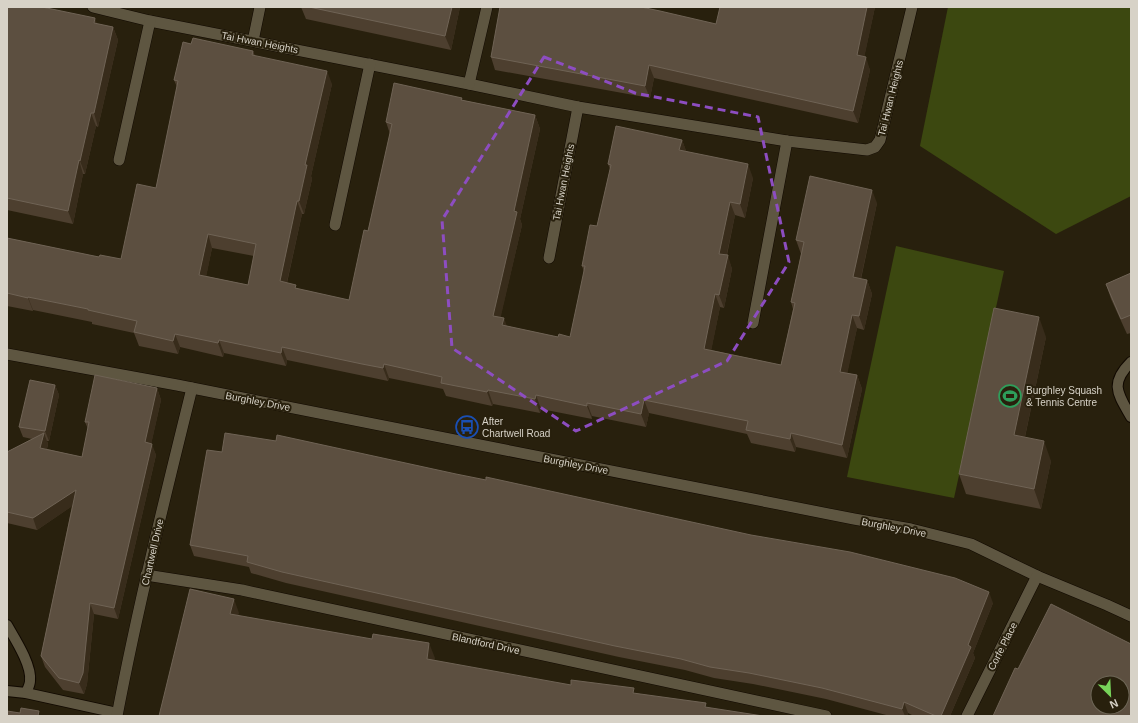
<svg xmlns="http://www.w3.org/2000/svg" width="1138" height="723" font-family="Arial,sans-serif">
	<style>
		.green { fill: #3c4810 }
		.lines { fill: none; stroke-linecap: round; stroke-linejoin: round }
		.service-casing { stroke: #110900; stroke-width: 12 }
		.minor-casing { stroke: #110900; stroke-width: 12 }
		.service { stroke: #5e5641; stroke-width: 10 }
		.minor { stroke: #5e5641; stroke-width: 11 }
		.wall { fill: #4d3f2f; fill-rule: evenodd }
		.shaded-wall { fill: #382c1b }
		.building { fill: #5c4f40; stroke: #6f6355; fill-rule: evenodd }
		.marked { fill: none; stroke: #8d4dc1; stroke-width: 3; stroke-dasharray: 8 5; stroke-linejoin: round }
		.labels { text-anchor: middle; stroke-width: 4; stroke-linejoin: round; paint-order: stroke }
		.street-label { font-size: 10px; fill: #d7d2c7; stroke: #28200d }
		.poi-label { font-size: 10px; fill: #d7d2c7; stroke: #28200d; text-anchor: start }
	</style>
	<rect width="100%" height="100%" fill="#28200d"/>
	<g class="green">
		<path d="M 948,7 L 1131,7 L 1131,196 L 1056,234 L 920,146 Z"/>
		<path d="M 896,246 L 1004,271 L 954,498 L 847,477 Z"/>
	</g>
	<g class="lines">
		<g class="service-casing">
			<g id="service">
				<path d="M 1131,362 C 1109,384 1118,394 1131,417"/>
				<path d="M 7,625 C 15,639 32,665 30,681 C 30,685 27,690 26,693"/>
				<path d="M 7,691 L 26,693 L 117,713"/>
			</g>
		</g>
		<g class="minor-casing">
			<g id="minor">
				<path d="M 93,7 L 150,21 L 469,84 L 578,107 L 787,141 L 867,150 L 875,147 L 880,140 L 912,7"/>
				<path d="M 253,41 L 260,7"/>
				<path d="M 469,84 L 487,7"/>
				<path d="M 119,160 L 150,21"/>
				<path d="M 335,225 L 370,64"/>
				<path d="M 549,258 L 578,107"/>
				<path d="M 753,323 L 787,141"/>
				<path d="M 7,354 L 177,385 L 854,519 L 911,529 L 971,544 L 1037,576 L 1107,605 L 1131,616"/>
				<path d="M 146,575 L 242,590 L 826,716"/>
				<path d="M 117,716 C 138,606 165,497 192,388"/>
				<path d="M 967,716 L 1037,576"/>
			</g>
		</g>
		<use href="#service" class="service"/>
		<use href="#minor" class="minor"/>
	</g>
	<g class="wall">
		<path d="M 7,7 L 113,27 L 118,40 L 98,127 L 96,126 L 85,174 L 83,174 L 73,224 L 7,210 Z"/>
		<path d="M 301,7 L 460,7 L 451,50 L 306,19 Z"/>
		<path d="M 875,7 L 864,57 L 870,70 L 858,123 L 654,78 L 650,98 L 495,70 L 491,57 L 716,24 Z"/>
		<path d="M 191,44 L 253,51 L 255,56 L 332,84 L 311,176 L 312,179 L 304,214 L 302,214 L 287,283 L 298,289 L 349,300 L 368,231 L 390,134 L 386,122 L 462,98 L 462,100 L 535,115 L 540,129 L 520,219 L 522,225 L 500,318 L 507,326 L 558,337 L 570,337 L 584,272 L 582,266 L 597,226 L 610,169 L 608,164 L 682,140 L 686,151 L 753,178 L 745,218 L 735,215 L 727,255 L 732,269 L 724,308 L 720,307 L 711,350 L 781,365 L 793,309 L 791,302 L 801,254 L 796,240 L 877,203 L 861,279 L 867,280 L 872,294 L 864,330 L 857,328 L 847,373 L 857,375 L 862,389 L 847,458 L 796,447 L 795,452 L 751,443 L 747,434 L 649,413 L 646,427 L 592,416 L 592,419 L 541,409 L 540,413 L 493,404 L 492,406 L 446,396 L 443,389 L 389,378 L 388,381 L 287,360 L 286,366 L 224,353 L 223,357 L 180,347 L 178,354 L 139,346 L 134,333 L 92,324 L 92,322 L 33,310 L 33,311 L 7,306 L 7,238 L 99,257 L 121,259 L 156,188 L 177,87 L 174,80 ZM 212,248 L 254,256 L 248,285 L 206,276 Z"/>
		<path d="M 1131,273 L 1131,333 L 1127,334 L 1111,299 L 1106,284 Z"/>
		<path d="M 1046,337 L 1025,437 L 1051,461 L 1041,509 L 966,494 L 959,474 Z"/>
		<path d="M 55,385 L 59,395 L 49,441 L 47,441 L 48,444 L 47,449 L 82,457 L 88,429 L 85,422 L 157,388 L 161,400 L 151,444 L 156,455 L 118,619 L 94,614 L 87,684 L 84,694 L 63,690 L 45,667 L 41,656 L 72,506 L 37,530 L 7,523 L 7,452 L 32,439 L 23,437 L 19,427 Z"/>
		<path d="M 190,545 L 993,603 L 973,653 L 975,658 L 950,716 L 914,716 L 908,713 L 907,716 L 890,716 L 826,699 L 753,684 L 714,678 L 685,670 L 619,657 L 286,583 L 251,573 L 249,567 L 194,556 Z"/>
	</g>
	<g class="shaded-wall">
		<path d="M 452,7 L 460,7 L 451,50 L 445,36 Z"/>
		<path d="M 867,7 L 875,7 L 862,68 L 857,55 Z"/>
		<path d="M 95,18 L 100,32 L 94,23 Z"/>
		<path d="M 113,27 L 118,40 L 98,127 L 94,113 Z"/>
		<path d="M 866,57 L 870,70 L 858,123 L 853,111 Z"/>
		<path d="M 649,65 L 654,78 L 650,98 L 645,86 Z"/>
		<path d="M 327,71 L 332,84 L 311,176 L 312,179 L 304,214 L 299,201 L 305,165 Z"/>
		<path d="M 91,113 L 96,126 L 85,174 L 80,161 Z"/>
		<path d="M 535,115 L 540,129 L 520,219 L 522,225 L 498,329 L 493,316 L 514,211 Z"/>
		<path d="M 682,140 L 687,153 L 679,150 Z"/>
		<path d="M 79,160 L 83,174 L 73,224 L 68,211 Z"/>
		<path d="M 748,164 L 753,178 L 745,218 L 740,204 Z"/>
		<path d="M 872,190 L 877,203 L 858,291 L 853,277 Z"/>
		<path d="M 297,201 L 302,214 L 284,295 L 280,281 Z"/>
		<path d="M 730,202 L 735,215 L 724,267 L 719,254 Z"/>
		<path d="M 208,234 L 212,248 L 204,288 L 199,275 Z"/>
		<path d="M 728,255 L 732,269 L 724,308 L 719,295 Z"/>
		<path d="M 867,280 L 872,294 L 864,330 L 859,316 Z"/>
		<path d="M 715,294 L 720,307 L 709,362 L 704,349 Z"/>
		<path d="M 28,297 L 33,310 L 33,311 L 28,298 Z"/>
		<path d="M 852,315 L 857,328 L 845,385 L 840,372 Z"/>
		<path d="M 1039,317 L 1046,337 L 1021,455 L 1014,435 Z"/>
		<path d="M 504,318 L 509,332 L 502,325 Z"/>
		<path d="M 175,334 L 180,347 L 178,354 L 173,341 Z"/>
		<path d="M 219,340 L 224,353 L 223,357 L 218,343 Z"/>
		<path d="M 282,347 L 287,360 L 286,366 L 281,353 Z"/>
		<path d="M 384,364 L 389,378 L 388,381 L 383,368 Z"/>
		<path d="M 857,375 L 862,389 L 847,458 L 842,445 Z"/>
		<path d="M 55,385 L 59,395 L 49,441 L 45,431 Z"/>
		<path d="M 157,388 L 161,400 L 149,454 L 145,442 Z"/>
		<path d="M 488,390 L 493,404 L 492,406 L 487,392 Z"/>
		<path d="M 536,395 L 541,409 L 540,413 L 535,399 Z"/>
		<path d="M 644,400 L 649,413 L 646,427 L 641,414 Z"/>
		<path d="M 587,403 L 592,416 L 592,419 L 587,406 Z"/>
		<path d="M 44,433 L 48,444 L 44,459 L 40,448 Z"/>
		<path d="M 791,433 L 796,447 L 795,452 L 790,439 Z"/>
		<path d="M 1044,441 L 1051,461 L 1041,509 L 1034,489 Z"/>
		<path d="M 152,444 L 156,455 L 118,619 L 114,608 Z"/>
		<path d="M 76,490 L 80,501 L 37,530 L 33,518 Z"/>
		<path d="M 989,592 L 993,603 L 973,653 L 975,658 L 950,716 L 941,716 Z"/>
		<path d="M 234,599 L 239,613 L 236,629 L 230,614 Z"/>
		<path d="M 90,603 L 94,614 L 87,684 L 84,694 L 79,683 Z"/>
		<path d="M 429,643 L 435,658 L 432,673 L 427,659 Z"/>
		<path d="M 904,702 L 908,713 L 907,716 L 905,716 L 902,709 Z"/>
	</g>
	<g class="building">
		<path d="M 7,7 L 42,7 L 95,18 L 94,23 L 113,27 L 94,113 L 91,113 L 80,161 L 79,160 L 68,211 L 7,198 Z"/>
		<path d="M 309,7 L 452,7 L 445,36 Z"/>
		<path d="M 500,7 L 641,7 L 660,11 L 716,24 L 720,7 L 867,7 L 857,55 L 866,57 L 853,111 L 649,65 L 645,86 L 491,57 Z"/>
		<path d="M 193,38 L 253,51 L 252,55 L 327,71 L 305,165 L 307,165 L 299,201 L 297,201 L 280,281 L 296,285 L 295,288 L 349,300 L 364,230 L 368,231 L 392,124 L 386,122 L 394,83 L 462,98 L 461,100 L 535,115 L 514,211 L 517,212 L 493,316 L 504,318 L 502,325 L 558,337 L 559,334 L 570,337 L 585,266 L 582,266 L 590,225 L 597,226 L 611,165 L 608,164 L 616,126 L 682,140 L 679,150 L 748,164 L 740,204 L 730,202 L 719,254 L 728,255 L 719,295 L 715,294 L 704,349 L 781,365 L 795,303 L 791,302 L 804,242 L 796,240 L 810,176 L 872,190 L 853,277 L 867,280 L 859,316 L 852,315 L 840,372 L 857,375 L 842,445 L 791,433 L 790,439 L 746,430 L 748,421 L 644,400 L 641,414 L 587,403 L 587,406 L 536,395 L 535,399 L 488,390 L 487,392 L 441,383 L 442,377 L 384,364 L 383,368 L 362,364 L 282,347 L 281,353 L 219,340 L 218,343 L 175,334 L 173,341 L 134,332 L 137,321 L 88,310 L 88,309 L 28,297 L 28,298 L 7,293 L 7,238 L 99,257 L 100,255 L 121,259 L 137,184 L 156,188 L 178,81 L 174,80 L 183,42 L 191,44 ZM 208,234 L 256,244 L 248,285 L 199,275 Z"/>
		<path d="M 1131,273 L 1131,315 L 1121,319 L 1106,284 Z"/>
		<path d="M 994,308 L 1039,317 L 1014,435 L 1044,441 L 1034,489 L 959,474 Z"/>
		<path d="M 95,375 L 157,388 L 145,442 L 152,444 L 114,608 L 90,603 L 83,673 L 79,683 L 59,678 L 41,656 L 76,490 L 33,518 L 7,512 L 7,452 L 44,433 L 40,448 L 82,457 L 89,422 L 85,422 Z"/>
		<path d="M 30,380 L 55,385 L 45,431 L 19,427 Z"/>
		<path d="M 225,433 L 276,441 L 277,435 L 456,474 L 486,480 L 486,477 L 751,535 L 850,552 L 955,578 L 989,592 L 968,645 L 971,647 L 941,716 L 936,716 L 904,702 L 902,709 L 822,688 L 749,673 L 710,667 L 681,659 L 615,646 L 282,572 L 247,562 L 248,556 L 190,545 L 207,450 L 222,452 Z"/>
		<path d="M 190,589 L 234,599 L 230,614 L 372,639 L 373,634 L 429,643 L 427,659 L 571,685 L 571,680 L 634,688 L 633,693 L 706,703 L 705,707 L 763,716 L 159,716 Z"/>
		<path d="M 1051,604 L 1131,644 L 1131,716 L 993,716 L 1015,668 L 1018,669 ZM 1098,683 L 1122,683 L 1122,707 L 1098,707 Z"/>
		<path d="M 21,708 L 39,711 L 38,716 L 7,716 L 7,711 L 20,713 Z"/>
	</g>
	<path class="marked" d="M 544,57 L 635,93 L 758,117 L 789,262 L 727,361 L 576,431 L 452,348 L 442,220 Z"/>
	<defs>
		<g id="stadium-ring" transform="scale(1.15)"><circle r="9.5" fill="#28200d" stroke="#2e9e5b" stroke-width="1.5"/><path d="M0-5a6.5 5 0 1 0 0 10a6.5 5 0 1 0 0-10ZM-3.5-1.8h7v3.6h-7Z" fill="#2e9e5b"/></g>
		<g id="bus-ring" transform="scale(1.15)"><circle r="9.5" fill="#28200d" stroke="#1a4fb4" stroke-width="1.5"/><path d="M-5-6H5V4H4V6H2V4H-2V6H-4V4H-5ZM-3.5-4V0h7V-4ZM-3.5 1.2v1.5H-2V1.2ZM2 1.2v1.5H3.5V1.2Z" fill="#1a4fb4"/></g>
	</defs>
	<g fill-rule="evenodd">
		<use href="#stadium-ring" x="1010" y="396"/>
		<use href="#bus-ring" x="467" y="427"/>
	</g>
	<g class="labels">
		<g class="street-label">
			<text transform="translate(260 42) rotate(11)" y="4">Tai Hwan Heights</text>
			<text transform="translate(890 98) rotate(-76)" y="4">Tai Hwan Heights</text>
			<text transform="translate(563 182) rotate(-79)" y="4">Tai Hwan Heights</text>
			<text transform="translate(258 401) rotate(11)" y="4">Burghley Drive</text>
			<text transform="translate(576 464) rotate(11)" y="4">Burghley Drive</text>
			<text transform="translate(894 527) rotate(11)" y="4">Burghley Drive</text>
			<text transform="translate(152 552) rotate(-77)" y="4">Chartwell Drive</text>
			<text transform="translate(486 643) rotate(12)" y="4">Blandford Drive</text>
			<text transform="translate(1002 646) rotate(-63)" y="4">Corfe Place</text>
		</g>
		<g class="poi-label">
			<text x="1026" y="394">Burghley Squash<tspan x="1026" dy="12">&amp; Tennis Centre</tspan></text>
			<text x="482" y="425">After<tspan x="482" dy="12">Chartwell Road</tspan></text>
		</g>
	</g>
	<rect width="1138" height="723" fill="none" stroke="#d7d2c7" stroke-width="16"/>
	<g transform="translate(1110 695) rotate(156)"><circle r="19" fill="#28200d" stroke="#6e6757"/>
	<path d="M0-3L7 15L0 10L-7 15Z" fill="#77d259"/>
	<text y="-6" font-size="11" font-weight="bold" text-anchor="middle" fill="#d7d2c7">N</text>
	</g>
</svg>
